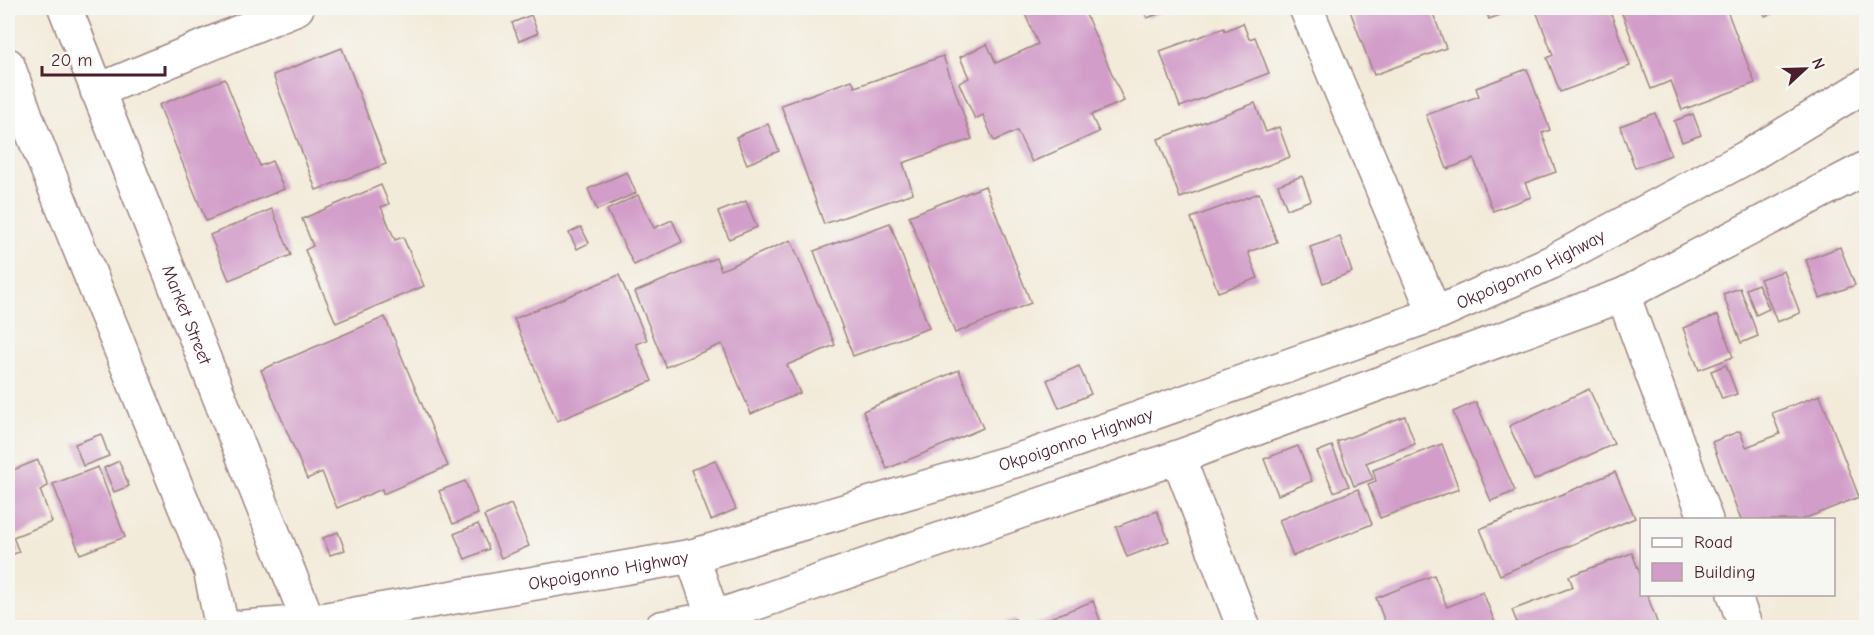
<svg xmlns="http://www.w3.org/2000/svg" width="1874" height="635" font-family="'Comic Neue',sans-serif">
	<style>
		.building { fill: #d29dc9 }
		.lines { fill: none; stroke-linecap: round; stroke-linejoin: round }
		.minor-casing { stroke: #9e8582; stroke-width: 36 }
		.minor { stroke: #fff; stroke-width: 33 }
		.labels { text-anchor: middle; stroke-width: 6; stroke-linejoin: round; paint-order: stroke }
		.street-label { font-size: 18px; fill: #4a1f2b; stroke: #f6f6f2 }
	</style>
	<rect width="100%" height="100%" fill="#f6f6f2"/>
	<filter id="ink" filterUnits="userSpaceOnUse"><feTurbulence type="fractalNoise" baseFrequency=".0167" numOctaves="2"/><feDisplacementMap in="SourceGraphic" scale="12" xChannelSelector="R" yChannelSelector="G"/><feConvolveMatrix kernelMatrix="1 2 1 2 8 2 1 2 1" color-interpolation-filters="sRGB"/></filter>
	<filter id="wash" filterUnits="userSpaceOnUse"><feTurbulence type="fractalNoise" baseFrequency=".008" numOctaves="4" result="noise"/><feDisplacementMap in="SourceGraphic" scale="24" xChannelSelector="R" yChannelSelector="G"/><feGaussianBlur stdDeviation="1.35" result="paint"/><feColorMatrix in="noise" values="0 0 0 0 0 0 0 0 0 0 0 0 0 0 0 0 0 1.4 0 .05"/><feComposite in="paint" operator="in"/></filter>
	<g filter="url(#wash)">
		<rect width="100%" height="100%" fill="#f3ebda"/>
		<g id="blocks">
			<g class="building">
				<path d="M 1040,8 L 1083,8 L 1124,101 L 1091,115 L 1099,132 L 1032,162 L 1017,131 L 994,141 L 983,115 L 975,119 L 959,83 L 969,78 L 960,57 L 987,44 L 996,63 L 1038,44 L 1025,14 Z"/>
				<path d="M 1143,8 L 1165,8 L 1166,11 L 1147,18 Z"/>
				<path d="M 1349,8 L 1431,8 L 1446,48 L 1374,75 Z"/>
				<path d="M 1485,8 L 1520,8 L 1489,19 Z"/>
				<path d="M 1535,8 L 1609,8 L 1630,66 L 1560,92 L 1547,58 L 1553,55 Z"/>
				<path d="M 1620,8 L 1726,8 L 1755,83 L 1682,110 L 1671,81 L 1651,89 Z"/>
				<path d="M 1762,8 L 1786,8 L 1765,16 Z"/>
				<path d="M 531,15 L 538,33 L 519,41 L 512,23 Z"/>
				<path d="M 1243,23 L 1249,39 L 1255,37 L 1269,73 L 1180,107 L 1160,51 L 1224,28 L 1225,31 Z"/>
				<path d="M 342,48 L 386,164 L 316,190 L 273,75 Z"/>
				<path d="M 943,56 L 972,139 L 903,163 L 913,193 L 824,224 L 781,105 L 852,80 L 855,87 Z"/>
				<path d="M 1527,69 L 1550,130 L 1542,133 L 1556,172 L 1525,183 L 1531,197 L 1493,211 L 1474,159 L 1447,169 L 1426,115 L 1479,96 L 1476,88 Z"/>
				<path d="M 225,79 L 260,166 L 272,161 L 284,189 L 206,221 L 159,105 Z"/>
				<path d="M 1255,103 L 1266,132 L 1279,127 L 1290,157 L 1180,198 L 1158,139 Z"/>
				<path d="M 1655,113 L 1671,155 L 1635,168 L 1620,126 Z"/>
				<path d="M 1693,114 L 1701,135 L 1682,142 L 1674,121 Z"/>
				<path d="M 768,124 L 779,151 L 747,164 L 736,137 Z"/>
				<path d="M 627,172 L 636,193 L 597,210 L 588,189 Z"/>
				<path d="M 1302,176 L 1311,200 L 1287,209 L 1278,185 Z"/>
				<path d="M 381,185 L 389,204 L 381,207 L 395,240 L 403,237 L 424,286 L 336,323 L 305,250 L 313,246 L 302,219 Z"/>
				<path d="M 985,186 L 1031,303 L 955,333 L 909,216 Z"/>
				<path d="M 1259,193 L 1277,242 L 1248,252 L 1258,278 L 1218,292 L 1191,218 Z"/>
				<path d="M 638,195 L 654,228 L 672,220 L 682,242 L 634,265 L 607,210 Z"/>
				<path d="M 746,201 L 757,227 L 729,239 L 718,212 Z"/>
				<path d="M 272,209 L 291,255 L 229,280 L 210,235 Z"/>
				<path d="M 890,223 L 929,328 L 853,356 L 814,251 Z"/>
				<path d="M 581,227 L 589,243 L 577,249 L 569,233 Z"/>
				<path d="M 1340,237 L 1352,272 L 1323,283 L 1310,247 Z"/>
				<path d="M 791,240 L 835,345 L 787,365 L 800,393 L 751,414 L 722,344 L 666,367 L 635,292 L 716,258 L 721,270 Z"/>
				<path d="M 1840,247 L 1855,285 L 1820,298 L 1806,260 Z"/>
				<path d="M 1784,271 L 1800,313 L 1777,322 L 1760,279 Z"/>
				<path d="M 619,275 L 647,340 L 636,344 L 652,381 L 557,421 L 514,319 Z"/>
				<path d="M 1758,284 L 1769,309 L 1756,315 L 1746,289 Z"/>
				<path d="M 1740,288 L 1758,336 L 1741,343 L 1723,294 Z"/>
				<path d="M 1718,315 L 1733,357 L 1699,370 L 1683,328 Z"/>
				<path d="M 385,317 L 448,466 L 383,494 L 382,489 L 337,508 L 322,472 L 307,479 L 261,370 Z"/>
				<path d="M 1726,365 L 1737,394 L 1722,399 L 1711,371 Z"/>
				<path d="M 1079,366 L 1091,394 L 1059,408 L 1047,380 Z"/>
				<path d="M 959,370 L 983,428 L 887,469 L 863,411 Z"/>
				<path d="M 1589,389 L 1614,444 L 1534,480 L 1509,426 Z"/>
				<path d="M 1820,395 L 1859,497 L 1801,520 L 1741,520 L 1712,442 L 1740,431 L 1746,447 L 1780,434 L 1772,413 Z"/>
				<path d="M 1476,402 L 1515,491 L 1491,501 L 1453,412 Z"/>
				<path d="M 1405,416 L 1415,444 L 1366,463 L 1373,479 L 1354,486 L 1337,442 Z"/>
				<path d="M 101,434 L 109,456 L 83,466 L 75,444 Z"/>
				<path d="M 1442,444 L 1459,489 L 1380,518 L 1368,484 L 1376,481 L 1373,470 Z"/>
				<path d="M 1298,446 L 1312,481 L 1278,495 L 1264,459 Z"/>
				<path d="M 1332,446 L 1349,486 L 1334,492 L 1317,452 Z"/>
				<path d="M 38,460 L 48,486 L 40,490 L 52,522 L 13,537 L 19,552 L 8,556 L 8,472 Z"/>
				<path d="M 715,460 L 736,509 L 711,520 L 691,470 Z"/>
				<path d="M 119,461 L 129,486 L 114,492 L 104,468 Z"/>
				<path d="M 98,467 L 125,537 L 80,554 L 53,484 Z"/>
				<path d="M 1615,472 L 1635,518 L 1500,575 L 1480,529 Z"/>
				<path d="M 465,481 L 478,514 L 453,524 L 439,491 Z"/>
				<path d="M 1358,489 L 1372,524 L 1293,556 L 1279,520 Z"/>
				<path d="M 511,504 L 529,546 L 501,558 L 484,516 Z"/>
				<path d="M 1157,511 L 1169,541 L 1127,557 L 1116,527 Z"/>
				<path d="M 478,524 L 489,549 L 465,559 L 454,534 Z"/>
				<path d="M 338,532 L 345,550 L 330,555 L 323,538 Z"/>
				<path d="M 1632,553 L 1642,579 L 1642,594 L 1647,594 L 1659,628 L 1519,628 L 1512,610 L 1573,587 L 1569,576 Z"/>
				<path d="M 1434,575 L 1447,607 L 1483,592 L 1497,628 L 1387,628 L 1376,598 Z"/>
				<path d="M 1866,593 L 1866,611 L 1860,596 Z"/>
				<path d="M 1093,601 L 1103,628 L 1027,628 L 1027,627 Z"/>
				<path d="M 1015,619 L 1019,628 L 994,628 L 994,627 Z"/>
				<path d="M 1190,622 L 1192,628 L 1177,628 L 1177,627 Z"/>
			</g>
		</g>
	</g>
	<g filter="url(#ink)">
		<use href="#blocks" fill-opacity="0" stroke="#9e8582" stroke-width="1.5"/>
		<g class="lines">
			<g class="minor-casing">
				<g id="minor">
					<path id="s1" d="M 65,8 L 311,628"/>
					<path d="M 1306,8 L 1435,314"/>
					<path d="M 8,65 L 30,127 L 210,569 L 222,628"/>
					<path d="M 97,91 L 297,8"/>
					<path d="M 1623,295 L 1706,520"/>
					<path d="M 1178,457 L 1244,628"/>
					<path d="M 692,556 L 717,628"/>
					<path d="M 1734,594 L 1746,628"/>
					<path id="s2" d="M 231,628 L 309,622 L 692,556 L 1031,456 L 1435,314 L 1552,262 L 1747,157 L 1866,85"/>
					<path d="M 661,628 L 713,618 L 1178,457 L 1623,295 L 1866,168"/>
				</g>
			</g>
			<use href="#minor" class="minor"/>
		</g>
	</g>
	<g class="labels">
		<g class="street-label">
			<text dy="6" stroke="none"><textPath href="#s2" startOffset="1354">Okpoigonno Highway</textPath></text>
			<text dy="6" stroke="none"><textPath href="#s1" startOffset="330">Market Street</textPath></text>
			<text dy="6" stroke="none"><textPath href="#s2" startOffset="868">Okpoigonno Highway</textPath></text>
			<text dy="6" stroke="none"><textPath href="#s2" startOffset="382">Okpoigonno Highway</textPath></text>
		</g>
	</g>
	<rect width="1874" height="635" fill="none" stroke="#f6f6f2" stroke-width="30"/>
	<rect x="1640" y="518" width="195" height="78" fill="#f6f6f2" stroke="#b1a0a2" stroke-width="1.5"/>
	<rect x="1652" y="538" width="30" height="9" fill="#ffffff" stroke="#b1a0a2" stroke-width="1.5"/>
	<text x="1694" y="548" font-size="18" fill="#4a1f2b">Road</text>
	<rect x="1652" y="563" width="30" height="18" fill="#d29dc9" stroke="#b1a0a2" stroke-width="1.5"/>
	<text x="1694" y="578" font-size="18" fill="#4a1f2b">Building</text>
	<g transform="translate(1805 69) rotate(68)" stroke="#f6f6f2" stroke-width="4.5" paint-order="stroke">
	<path d="M0-4.5L10 22L0 15L-10 22Z" fill="#4a1f2b"/>
	<text y="-9" font-size="16" font-weight="bold" text-anchor="middle" fill="#4a1f2b">N</text>
	</g>
	<path d="M42 66v9h123v-9" fill="none" stroke="#4a1f2b" stroke-width="3"/>
	<text x="51" y="66" font-size="18" fill="#4a1f2b" stroke="#f6f6f2" stroke-width="4.5" paint-order="stroke">20 m</text>
</svg>
